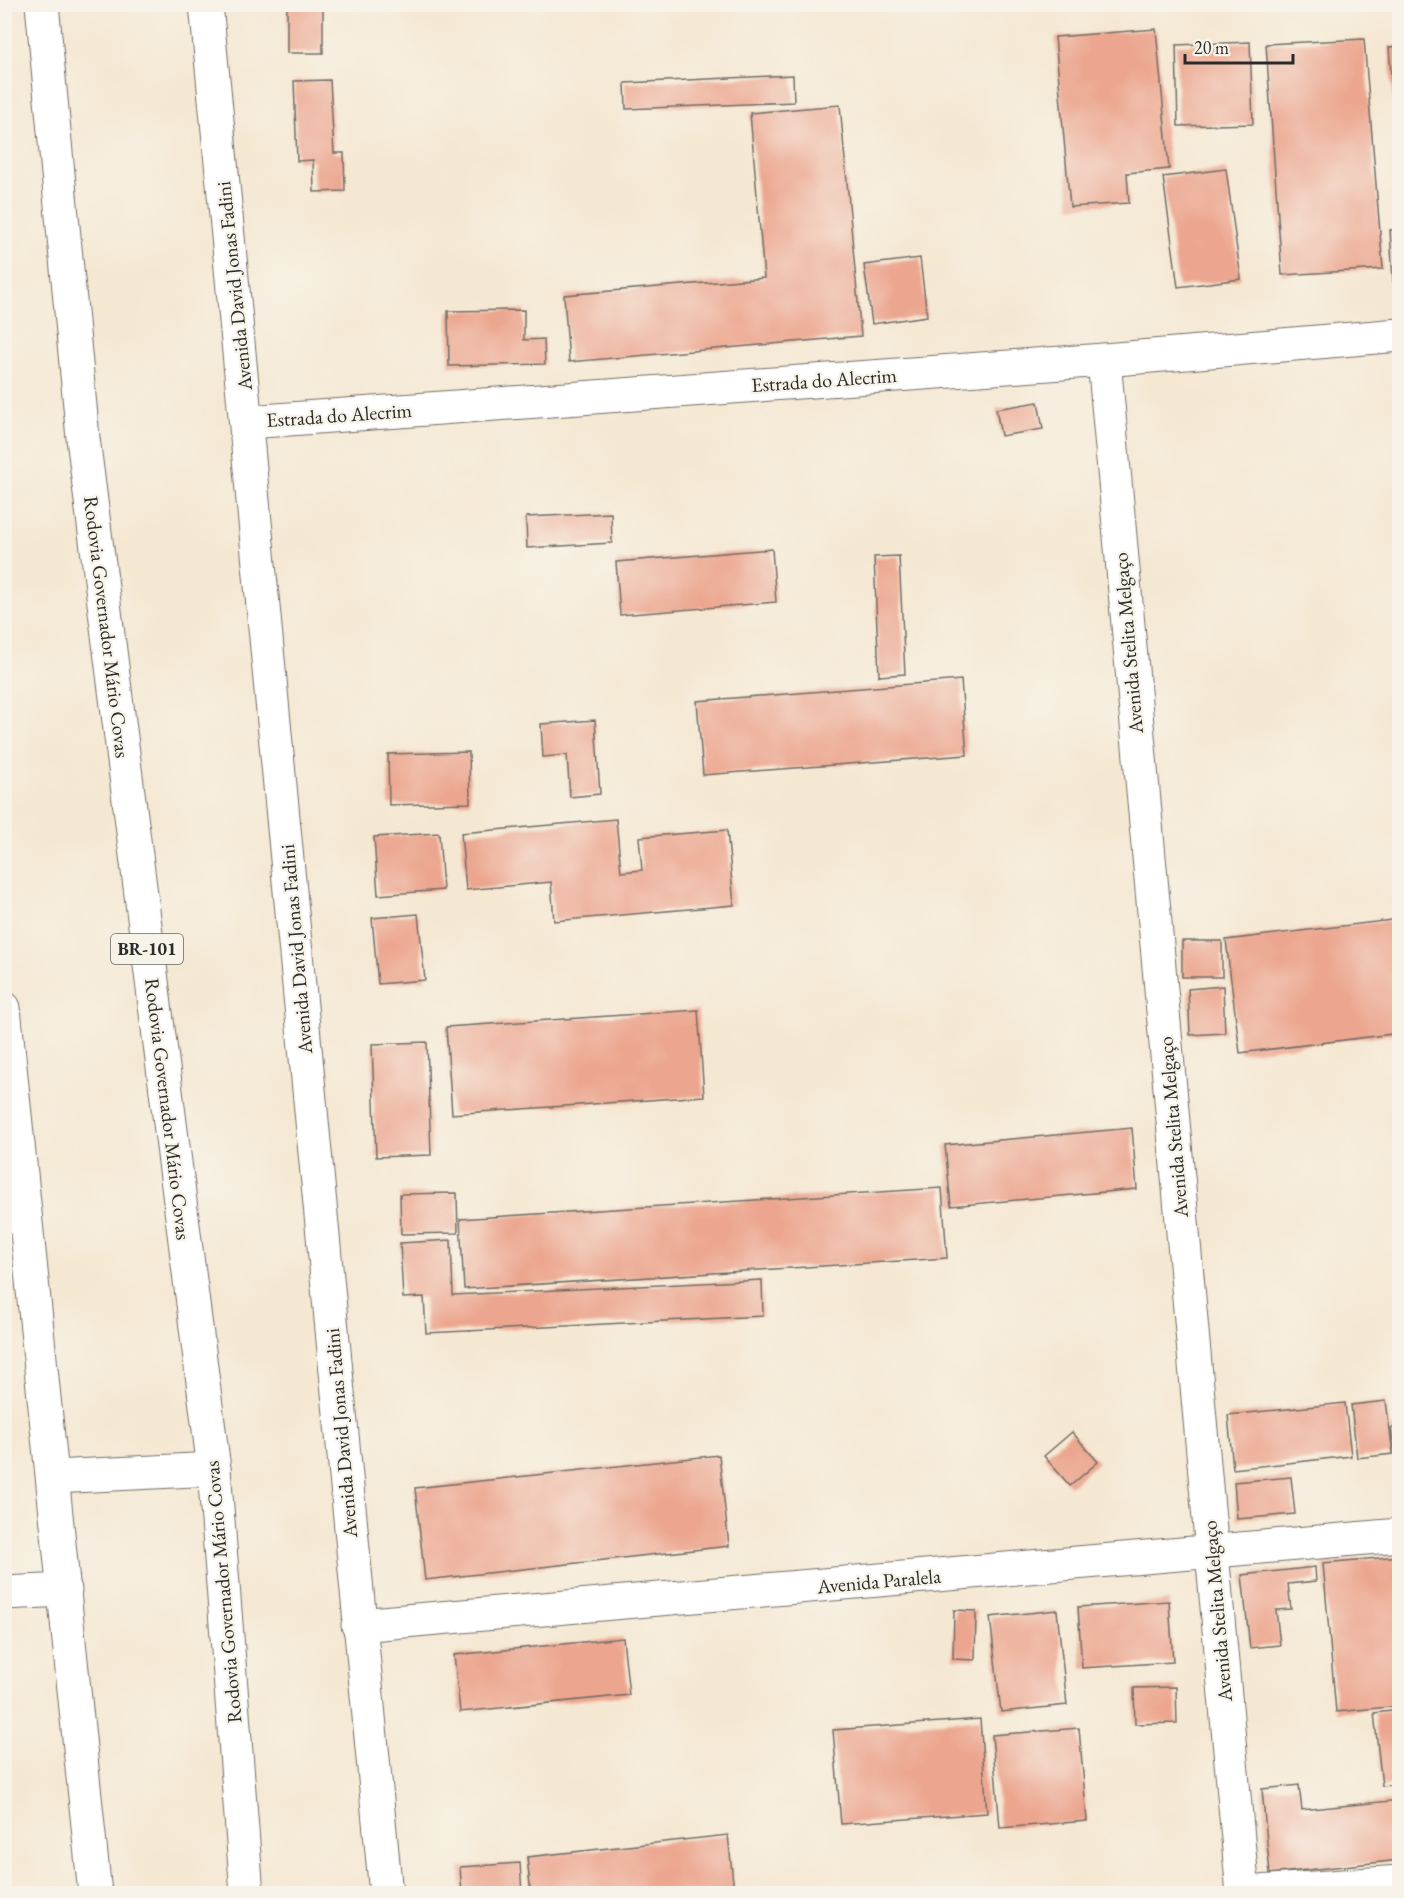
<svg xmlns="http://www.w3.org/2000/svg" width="1404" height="1898" font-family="'EB Garamond',serif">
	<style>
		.building { fill: #eca68f }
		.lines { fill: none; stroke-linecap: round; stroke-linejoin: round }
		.minor-casing { stroke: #726d66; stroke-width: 35 }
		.highway-casing { stroke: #726d66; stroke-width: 35 }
		.minor { stroke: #fff; stroke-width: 33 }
		.highway { stroke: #fff; stroke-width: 33 }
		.labels { text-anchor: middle; stroke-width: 4.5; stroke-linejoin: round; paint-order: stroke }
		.shield { fill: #f7f3e8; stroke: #686764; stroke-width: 1.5 }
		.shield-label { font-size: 18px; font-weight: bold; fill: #2b2b2b }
		.street-label { font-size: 20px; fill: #2b2b2b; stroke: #f7f3e8 }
	</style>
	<rect width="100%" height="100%" fill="#f7f3e8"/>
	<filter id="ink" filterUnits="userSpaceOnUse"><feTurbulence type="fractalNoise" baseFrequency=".0167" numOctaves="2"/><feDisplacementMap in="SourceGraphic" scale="12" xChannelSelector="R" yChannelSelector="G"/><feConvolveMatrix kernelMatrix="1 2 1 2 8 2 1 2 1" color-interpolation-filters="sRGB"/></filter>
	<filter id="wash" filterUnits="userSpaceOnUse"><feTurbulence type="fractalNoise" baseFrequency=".008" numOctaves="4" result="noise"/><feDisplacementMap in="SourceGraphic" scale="24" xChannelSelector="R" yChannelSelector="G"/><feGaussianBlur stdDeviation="1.35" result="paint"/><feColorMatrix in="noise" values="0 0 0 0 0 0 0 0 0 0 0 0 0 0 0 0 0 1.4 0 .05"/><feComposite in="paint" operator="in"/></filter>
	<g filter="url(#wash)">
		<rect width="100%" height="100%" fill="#f5e8d3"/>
		<g id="blocks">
			<g class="building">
				<rect x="287" y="4" width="36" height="49"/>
				<path d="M 1156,29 L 1169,169 L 1127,173 L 1129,203 L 1070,207 L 1055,37 Z"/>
				<path d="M 1364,39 L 1383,269 L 1282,275 L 1266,44 Z"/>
				<path d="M 1250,42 L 1253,124 L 1178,126 L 1176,45 Z"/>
				<path d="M 1400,46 L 1400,153 L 1397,153 L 1389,47 Z"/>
				<path d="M 793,75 L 794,102 L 626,109 L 625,83 Z"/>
				<path d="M 330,80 L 334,153 L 344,153 L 345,191 L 314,192 L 313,160 L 297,161 L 294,81 Z"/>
				<path d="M 840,105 L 861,336 L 569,362 L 564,295 L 764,278 L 750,113 Z"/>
				<path d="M 1394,168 L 1400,168 L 1400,218 L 1397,218 Z"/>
				<path d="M 1226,169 L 1241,279 L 1178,287 L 1163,177 Z"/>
				<path d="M 1390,230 L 1400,230 L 1400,282 L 1393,282 Z"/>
				<path d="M 920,258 L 927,316 L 872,324 L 864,265 Z"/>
				<path d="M 524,310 L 524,340 L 544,339 L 545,364 L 449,366 L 448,311 Z"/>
				<path d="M 1038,402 L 1043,429 L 1001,436 L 996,409 Z"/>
				<path d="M 611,513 L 612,543 L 527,548 L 526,517 Z"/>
				<path d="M 772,549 L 776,602 L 620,615 L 616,562 Z"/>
				<path d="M 899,556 L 905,674 L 879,676 L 874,557 Z"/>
				<path d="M 961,680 L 967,755 L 703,775 L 697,701 Z"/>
				<path d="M 595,720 L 600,794 L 570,797 L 567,755 L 543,757 L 541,724 Z"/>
				<path d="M 469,752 L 470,803 L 389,805 L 388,754 Z"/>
				<path d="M 616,819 L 621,872 L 642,870 L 639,837 L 727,830 L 734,905 L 554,921 L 551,882 L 466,890 L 461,833 Z"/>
				<path d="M 439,833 L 443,890 L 378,895 L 374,837 Z"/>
				<path d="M 418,914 L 425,980 L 378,984 L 372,918 Z"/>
				<path d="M 1400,919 L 1400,1033 L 1240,1053 L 1226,940 Z"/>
				<rect x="1182" y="941" width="40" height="36"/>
				<path d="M 1223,986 L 1225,1033 L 1190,1035 L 1188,989 Z"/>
				<path d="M 698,1010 L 704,1096 L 452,1114 L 446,1027 Z"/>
				<path d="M 427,1042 L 431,1155 L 376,1157 L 372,1044 Z"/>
				<path d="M 1132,1128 L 1137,1189 L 951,1206 L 945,1145 Z"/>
				<path d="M 942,1188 L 947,1258 L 464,1289 L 460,1219 Z"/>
				<path d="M 457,1193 L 458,1233 L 401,1234 L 400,1194 Z"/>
				<path d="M 451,1240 L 453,1295 L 762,1280 L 763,1316 L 426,1333 L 424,1297 L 403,1298 L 400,1243 Z"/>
				<path d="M 1386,1401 L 1393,1454 L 1357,1458 L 1351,1405 Z"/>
				<path d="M 1345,1403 L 1351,1456 L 1233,1469 L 1228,1415 Z"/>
				<path d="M 1400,1427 L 1400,1474 L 1398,1474 L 1391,1428 Z"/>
				<path d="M 1072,1432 L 1098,1462 L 1070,1486 L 1044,1456 Z"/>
				<path d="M 719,1455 L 729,1546 L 425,1580 L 415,1488 Z"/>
				<path d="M 1291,1477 L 1295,1514 L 1237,1519 L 1234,1482 Z"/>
				<path d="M 1400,1556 L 1400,1706 L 1336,1712 L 1323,1563 Z"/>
				<path d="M 1315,1567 L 1316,1581 L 1288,1584 L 1291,1609 L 1276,1610 L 1280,1645 L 1250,1648 L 1242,1575 Z"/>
				<path d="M 1169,1601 L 1173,1662 L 1082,1668 L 1078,1607 Z"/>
				<path d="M 954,1610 L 976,1611 L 975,1660 L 953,1659 Z"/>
				<path d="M 1057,1610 L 1067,1705 L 1001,1712 L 990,1617 Z"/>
				<path d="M 623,1638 L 629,1695 L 460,1712 L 454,1655 Z"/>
				<path d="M 1176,1687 L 1177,1723 L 1135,1724 L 1134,1688 Z"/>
				<path d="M 1400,1710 L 1400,1784 L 1382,1786 L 1374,1713 Z"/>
				<path d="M 980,1719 L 987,1813 L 841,1824 L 833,1730 Z"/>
				<path d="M 1079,1728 L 1087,1821 L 1000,1828 L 992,1735 Z"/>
				<path d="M 1299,1785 L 1302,1810 L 1400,1800 L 1400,1860 L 1270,1874 L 1262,1789 Z"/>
				<path d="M 728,1835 L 734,1891 L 531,1894 L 527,1857 Z"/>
				<path d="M 520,1863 L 522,1894 L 462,1894 L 460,1867 Z"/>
			</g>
		</g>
	</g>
	<g filter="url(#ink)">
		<use href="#blocks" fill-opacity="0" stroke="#726d66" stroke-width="1.5"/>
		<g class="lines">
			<g class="minor-casing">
				<g id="minor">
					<path d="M 206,4 C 269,634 321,1264 386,1894"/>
					<path d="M 1104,360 L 1243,1894"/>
					<path d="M 248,422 L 1104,360 L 1400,335"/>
					<path d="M 4,1008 L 95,1894"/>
					<path d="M 53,1477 L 214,1469"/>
					<path d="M 4,1593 L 65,1590"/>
					<path d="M 358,1625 L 1400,1535"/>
					<path d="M 1243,1893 L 1400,1882"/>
				</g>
			</g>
			<g class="highway-casing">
				<path id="highway" d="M 42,4 L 83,438 L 214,1469 L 247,1894"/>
			</g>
			<use href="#minor" class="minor"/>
			<use href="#highway" class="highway"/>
		</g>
	</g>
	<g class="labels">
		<rect class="shield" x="111" y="934" width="72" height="30" rx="4.5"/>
		<g class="shield-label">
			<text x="147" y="955">BR-101</text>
		</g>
		<g class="street-label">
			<text transform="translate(234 286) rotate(-96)" y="7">Avenida David Jonas Fadini</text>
			<text transform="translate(824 380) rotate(-4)" y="7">Estrada do Alecrim</text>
			<text transform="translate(339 415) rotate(-4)" y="7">Estrada do Alecrim</text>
			<text transform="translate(107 627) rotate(83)" y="7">Rodovia Governador Mário Covas</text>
			<text transform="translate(1128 643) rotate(-95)" y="7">Avenida Stelita Melgaço</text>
			<text transform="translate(296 949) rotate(-95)" y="7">Avenida David Jonas Fadini</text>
			<text transform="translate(168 1109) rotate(83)" y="7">Rodovia Governador Mário Covas</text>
			<text transform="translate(1173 1127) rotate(-95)" y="7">Avenida Stelita Melgaço</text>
			<text transform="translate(341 1433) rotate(-95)" y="7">Avenida David Jonas Fadini</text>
			<text transform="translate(879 1581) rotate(-5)" y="7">Avenida Paralela</text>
			<text transform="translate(223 1592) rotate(-95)" y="7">Rodovia Governador Mário Covas</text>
			<text transform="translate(1217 1611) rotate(-95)" y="7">Avenida Stelita Melgaço</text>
		</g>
	</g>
	<rect width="1404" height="1898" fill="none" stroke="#f7f3e8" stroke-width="24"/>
	<path d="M1185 54v9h108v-9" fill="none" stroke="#2b2b2b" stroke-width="3"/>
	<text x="1194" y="54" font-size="18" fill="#2b2b2b" stroke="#f7f3e8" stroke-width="4.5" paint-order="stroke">20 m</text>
</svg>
